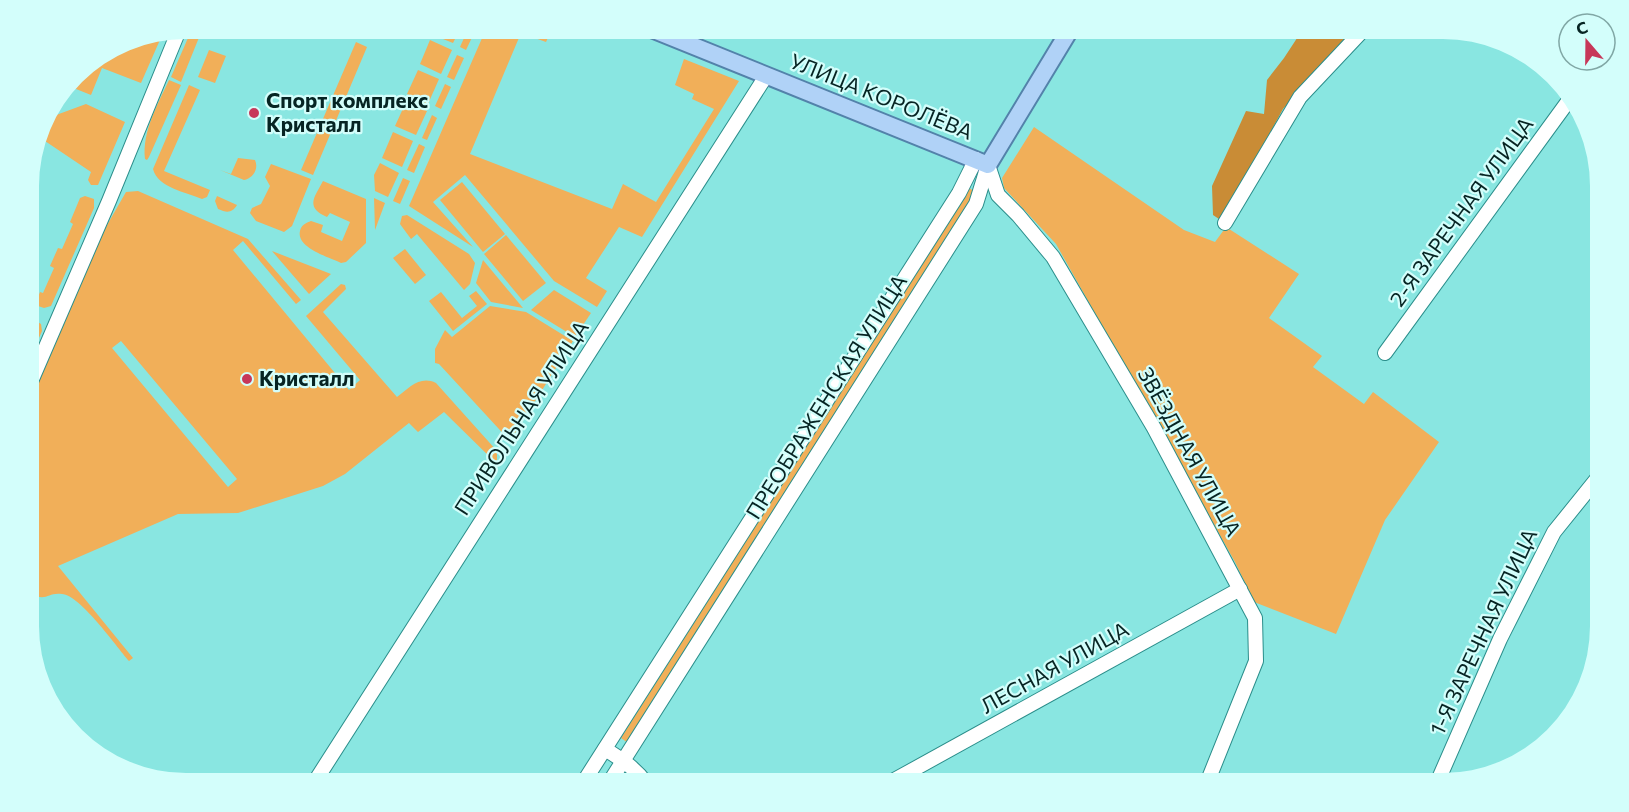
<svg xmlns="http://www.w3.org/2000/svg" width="1629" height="812" font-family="Commissioner,sans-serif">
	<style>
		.green { fill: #f1af59; fill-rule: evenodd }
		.forest { fill: #c98c36 }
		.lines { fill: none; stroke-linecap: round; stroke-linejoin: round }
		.minor-casing { stroke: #2b8e8b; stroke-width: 16 }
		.major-casing { stroke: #5382aa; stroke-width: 20 }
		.minor { stroke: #fff; stroke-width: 14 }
		.major { stroke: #b0d2f7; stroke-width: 16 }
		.poi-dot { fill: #c73759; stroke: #d3fefb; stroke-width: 2 }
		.labels { text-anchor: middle; stroke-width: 4.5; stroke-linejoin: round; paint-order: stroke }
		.street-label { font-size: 21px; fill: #062423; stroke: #d3fefb }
		.poi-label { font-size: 21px; font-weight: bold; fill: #062423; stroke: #d3fefb; text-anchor: start }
	</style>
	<rect width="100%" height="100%" fill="#89e6e1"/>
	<g class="green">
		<path d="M 418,29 L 460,29 L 453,43 Z"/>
		<path d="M 468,29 L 476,29 L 466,50 L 460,47 Z"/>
		<path d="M 486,29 L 552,29 L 546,42 L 521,33 L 470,154 L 612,209 L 623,184 L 656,202 L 714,109 L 692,99 L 694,94 L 675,85 L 684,59 L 739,81 L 642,237 L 619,227 L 586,278 L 607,291 L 597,307 L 554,281 L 465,175 L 433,202 L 473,247 L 409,206 Z"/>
		<path d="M 191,31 L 200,35 L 181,82 L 171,77 Z"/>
		<path d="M 163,33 L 141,83 L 102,68 L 91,95 L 71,87 L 65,89 C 81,69 93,58 117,48 C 125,36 149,36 163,33 Z"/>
		<path d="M 430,40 L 452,50 L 441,74 L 420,64 Z"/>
		<path d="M 356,42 L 367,47 L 313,175 L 301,170 Z"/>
		<path d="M 209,50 L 226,56 L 215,83 L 198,77 Z"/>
		<path d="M 457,55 L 464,58 L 454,80 L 447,77 Z"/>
		<path d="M 418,70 L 439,79 L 428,104 L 407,94 Z"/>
		<path d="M 169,80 L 181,85 L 149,157 L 147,160 L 145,159 C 142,131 158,104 169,80 Z"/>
		<path d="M 445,84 L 451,87 L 441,109 L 435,106 Z"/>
		<path d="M 189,85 L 200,90 L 164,171 L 210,190 L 207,197 L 202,199 C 186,192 158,188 153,169 Z"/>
		<path d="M 406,102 L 427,111 L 416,135 L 395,126 Z"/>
		<path d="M 86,104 L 125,122 L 98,185 L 91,185 L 88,180 L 91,172 L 45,141 L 41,131 L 43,122 L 48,118 Z"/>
		<path d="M 432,115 L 437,118 L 427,140 L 422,138 Z"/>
		<path d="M 1034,127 L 1184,230 L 1215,242 L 1226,227 L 1299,274 L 1269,318 L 1322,356 L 1313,367 L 1364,404 L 1373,392 L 1439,442 L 1385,520 L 1336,634 L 1254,602 L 1235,562 L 1056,244 L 1004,188 L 1002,178 Z"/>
		<path d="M 393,132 L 413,141 L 402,167 L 382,158 Z"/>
		<path d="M 419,144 L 425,147 L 414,173 L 407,170 Z"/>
		<path d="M 238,158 L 255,160 C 259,169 253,178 244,180 L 220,170 L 231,174 Z"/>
		<path d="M 380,163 L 399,173 L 388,197 L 375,191 L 374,175 Z"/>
		<path d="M 271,164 L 311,179 L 292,226 L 284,232 L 256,221 L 250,213 L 252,208 L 261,204 L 270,186 L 265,177 Z"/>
		<path d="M 403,178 L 410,181 L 400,204 L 393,201 Z"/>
		<path d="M 323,181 L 366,199 L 366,243 L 346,262 L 341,263 C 329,257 296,248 300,231 C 301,225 306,223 311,221 L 323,225 L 321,232 L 342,241 L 350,222 L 330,213 L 327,217 C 305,207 314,198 323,181 Z"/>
		<path d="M 462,182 L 505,234 L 483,252 L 440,200 Z"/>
		<path d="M 969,188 L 977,193 L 628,743 L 621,738 Z"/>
		<path d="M 138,191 L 248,239 L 301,300 L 296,304 L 243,241 L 233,250 L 349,390 L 360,380 L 306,316 L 341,284 L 345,285 L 346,289 L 323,312 L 397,397 C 409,388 420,375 436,383 L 497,451 L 497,464 L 444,412 L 418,432 L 409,423 L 345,474 L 323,486 L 238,513 L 178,514 L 58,566 L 133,658 L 129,661 C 116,646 80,595 62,594 C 47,592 48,602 30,594 L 29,402 L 103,232 L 126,192 ZM 121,341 L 237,479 L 228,487 L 112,348 Z"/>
		<path d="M 85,196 L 94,199 L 94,208 L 51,306 L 44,308 L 35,305 L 40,292 L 43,293 L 54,268 L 50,266 L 58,248 L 62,249 L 73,224 L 70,222 L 80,198 Z"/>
		<path d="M 217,196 L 237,205 C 232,213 227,213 218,209 L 215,201 Z"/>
		<path d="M 374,198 L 385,203 L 375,230 Z"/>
		<path d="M 407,215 L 469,254 L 475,263 L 470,284 L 464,290 L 417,234 L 411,239 L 400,224 L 402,216 Z"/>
		<path d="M 506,235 L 546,283 L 523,301 L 484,254 Z"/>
		<path d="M 405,249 L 426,275 L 415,284 L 393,258 Z"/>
		<path d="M 272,251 L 331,274 L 309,294 Z"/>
		<path d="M 483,260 L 523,308 L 491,302 L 476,283 Z"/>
		<path d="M 554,290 L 591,313 L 575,337 L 531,310 Z"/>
		<path d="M 476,291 L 487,304 L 453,331 L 429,301 L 441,292 L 462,318 L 477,306 L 469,296 Z"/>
		<path d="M 490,306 L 526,312 L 573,341 L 510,441 L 439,364 L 435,363 L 435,349 L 445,330 L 452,337 Z"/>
		<path d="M 29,317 L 41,324 L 42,331 L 29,361 Z"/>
	</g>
	<path class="forest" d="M 1303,29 L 1353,29 L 1283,109 L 1222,221 L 1213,215 L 1212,186 L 1246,111 L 1264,114 L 1267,80 L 1284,58 Z"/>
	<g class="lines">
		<g class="minor-casing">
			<g id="minor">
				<path d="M 988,165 L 998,195 L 1018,215 L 1053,257 L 1154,428 L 1255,618 L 1256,661 L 1207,783"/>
				<path d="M 1225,223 L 1300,97 L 1365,28"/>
				<path d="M 1385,353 L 1572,96"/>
				<path d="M 29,386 L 109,201 L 179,30"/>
				<path d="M 605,749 C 621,759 635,768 646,783"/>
				<path d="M 314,783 L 766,76"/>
				<path d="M 583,783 L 959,193 L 976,159"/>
				<path d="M 609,783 L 976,204 L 988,165"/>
				<path d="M 889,783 L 1240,589"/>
				<path d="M 1437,783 L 1500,639 L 1554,532 L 1600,475"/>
			</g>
		</g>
		<g class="major-casing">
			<path id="major" d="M 649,28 L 988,165 L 1071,28"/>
		</g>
		<use href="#minor" class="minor"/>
		<use href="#major" class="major"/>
	</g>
	<g class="poi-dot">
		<circle cx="254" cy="113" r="6"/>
		<circle cx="247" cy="379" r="6"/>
	</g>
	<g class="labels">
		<g class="street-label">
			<text transform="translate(881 97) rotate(22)" y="7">УЛИЦА КОРОЛЁВА</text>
			<text transform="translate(1462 212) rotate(-54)" y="7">2-Я ЗАРЕЧНАЯ УЛИЦА</text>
			<text transform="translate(827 397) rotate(-58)" y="7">ПРЕОБРАЖЕНСКАЯ УЛИЦА</text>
			<text transform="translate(522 418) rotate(-57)" y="7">ПРИВОЛЬНАЯ УЛИЦА</text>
			<text transform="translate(1189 452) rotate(61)" y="7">ЗВЁЗДНАЯ УЛИЦА</text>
			<text transform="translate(1484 632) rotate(-65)" y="7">1-Я ЗАРЕЧНАЯ УЛИЦА</text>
			<text transform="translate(1055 668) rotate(-29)" y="7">ЛЕСНАЯ УЛИЦА</text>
		</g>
		<g class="poi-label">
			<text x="266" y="108">Спорт комплекс<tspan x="266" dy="24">Кристалл</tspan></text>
			<text x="259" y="386">Кристалл</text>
		</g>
	</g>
	<path d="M0 0H1629V812H0ZM186 39H1443A147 147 0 0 1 1590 186V626A147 147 0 0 1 1443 773H186A147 147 0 0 1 39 626V186A147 147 0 0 1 186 39Z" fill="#d3fefb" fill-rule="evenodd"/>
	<g transform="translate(1587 42) rotate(340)"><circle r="28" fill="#d3fefb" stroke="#81a7a5" stroke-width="1.5"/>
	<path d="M0-4.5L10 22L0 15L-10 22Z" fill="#c73759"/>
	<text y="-9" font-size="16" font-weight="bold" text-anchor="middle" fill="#062423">С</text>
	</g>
</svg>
